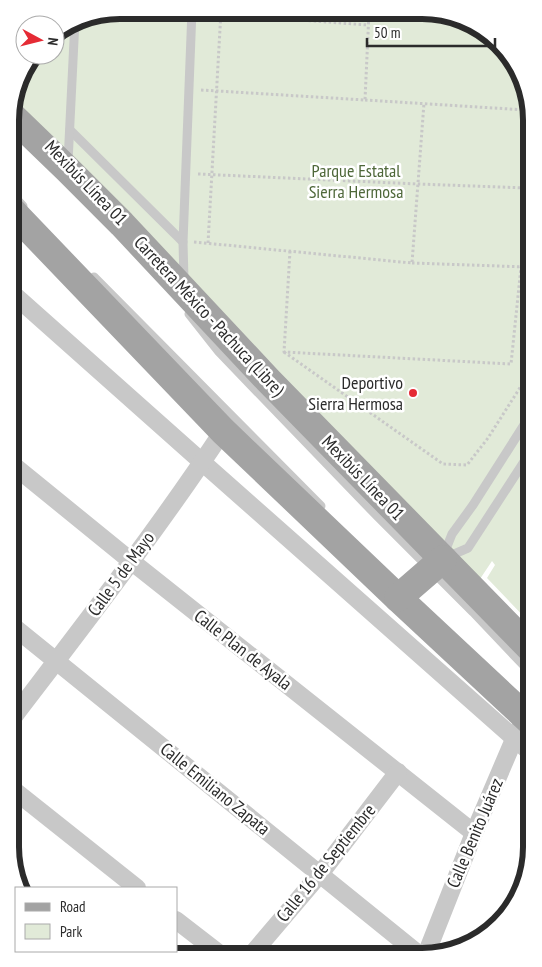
<svg xmlns="http://www.w3.org/2000/svg" width="542" height="967" font-family="'PT Sans Narrow',sans-serif">
	<style>
		.green { fill: #e1ead8 }
		.lines { fill: none; stroke-linecap: round; stroke-linejoin: round }
		.path { stroke: #c8c8c8; stroke-width: 3; stroke-dasharray: 2.5 2.5; stroke-linecap: butt }
		.service { stroke: #c8c8c8; stroke-width: 9 }
		.minor { stroke: #c8c8c8; stroke-width: 18 }
		.primary { stroke: #a3a3a3; stroke-width: 28 }
		.poi-dot { fill: #e52b35; stroke: #fff; stroke-width: 2 }
		.labels { text-anchor: middle; stroke-width: 5; stroke-linejoin: round; paint-order: stroke }
		.park-label { font-size: 18px; fill: #4e6739; stroke: #fff }
		.street-label { font-size: 18px; fill: #2b2b2b; stroke: #fff }
		.poi-label { font-size: 18px; fill: #2b2b2b; stroke: #fff; text-anchor: end }
		.rim { fill: none; stroke: #2b2b2b; stroke-width: 6 }
	</style>
	<rect width="100%" height="100%" fill="#fff"/>
	<path class="green" d="M 120,10 L 443,12 L 494,37 L 526,84 L 530,623 L 487,578 L 495,565 L 492,561 L 478,582 L 42,127 L 13,99 L 21,71 L 34,55 L 55,55 L 55,33 L 78,18 Z"/>
	<g class="lines">
		<g class="path">
			<path d="M 204,13 L 368,25"/>
			<path d="M 201,90 L 365,100 L 369,12"/>
			<path d="M 365,100 L 526,110"/>
			<path d="M 198,174 L 418,184 L 527,188"/>
			<path d="M 194,242 L 412,263 L 424,103"/>
			<path d="M 208,243 L 221,11"/>
			<path d="M 290,251 L 284,352 L 511,364 L 521,267"/>
			<path d="M 412,263 L 527,267"/>
			<path d="M 284,352 L 443,464 L 467,465 L 488,438 L 528,375"/>
		</g>
		<g class="service">
			<path d="M 70,130 L 183,242"/>
			<path d="M 68,162 L 75,20"/>
			<path d="M 11,193 L 23,206"/>
			<path d="M 94,277 L 321,506"/>
			<path d="M 184,280 L 183,242 L 192,10"/>
			<path d="M 189,314 L 219,352 L 378,517 L 473,612 L 530,672"/>
			<path d="M 444,554 L 452,534 L 473,505 L 529,417"/>
			<path d="M 445,558 L 468,548 L 529,454"/>
		</g>
		<g class="minor">
			<path d="M 12,293 L 202,462 L 531,753"/>
			<path d="M 13,465 L 131,561 L 474,833"/>
			<path d="M 14,627 L 416,952"/>
			<path d="M 15,715 C 86,622 158,529 223,431"/>
			<path d="M 15,791 L 137,888"/>
			<path d="M 176,920 L 220,954"/>
			<path d="M 427,952 L 474,833 L 518,730"/>
			<path d="M 252,954 L 320,874 L 398,772"/>
		</g>
		<g class="primary">
			<path d="M 11,115 L 68,170 L 122,224 L 268,380 L 530,648"/>
			<path d="M 12,211 L 223,431 L 398,598 L 531,722"/>
			<path d="M 398,598 L 443,559"/>
		</g>
	</g>
	<circle class="poi-dot" cx="413" cy="393" r="5"/>
	<g class="labels">
		<g class="park-label">
			<text x="356" y="177">Parque Estatal<tspan x="356" dy="21">Sierra Hermosa</tspan></text>
		</g>
		<g class="street-label">
			<text transform="translate(86 183) rotate(46)" y="6">Mexibús Línea 01</text>
			<text transform="translate(209 316) rotate(47)" y="6">Carretera México - Pachuca (Libre)</text>
			<text transform="translate(363 478) rotate(46)" y="6">Mexibús Línea 01</text>
			<text transform="translate(121 574) rotate(-54)" y="6">Calle 5 de Mayo</text>
			<text transform="translate(243 650) rotate(38)" y="6">Calle Plan de Ayala</text>
			<text transform="translate(215 789) rotate(39)" y="6">Calle Emiliano Zapata</text>
			<text transform="translate(475 833) rotate(-67)" y="6">Calle Benito Juárez</text>
			<text transform="translate(326 863) rotate(-51)" y="6">Calle 16 de Septiembre</text>
		</g>
		<g class="poi-label">
			<text x="403" y="389">Deportivo<tspan x="403" dy="21">Sierra Hermosa</tspan></text>
		</g>
	</g>
	<path d="M0 0H542V967H0ZM120 19H422A101 101 0 0 1 523 120V847A101 101 0 0 1 422 948H120A101 101 0 0 1 19 847V120A101 101 0 0 1 120 19Z" fill="#fff" fill-rule="evenodd"/>
	<path class="rim" d="M120 19H422A101 101 0 0 1 523 120V847A101 101 0 0 1 422 948H120A101 101 0 0 1 19 847V120A101 101 0 0 1 120 19Z"/>
	<rect x="15" y="887" width="162" height="65" fill="#ffffff" stroke="#aaaaaa"/>
	<rect x="25" y="903" width="25" height="8" fill="#a3a3a3" stroke="#aaaaaa"/>
	<text x="60" y="912" font-size="15" fill="#2b2b2b">Road</text>
	<rect x="25" y="924" width="25" height="15" fill="#e1ead8" stroke="#aaaaaa"/>
	<text x="60" y="937" font-size="15" fill="#2b2b2b">Park</text>
	<g transform="translate(40 40) rotate(97)"><circle r="24" fill="#ffffff" stroke="#aaaaaa"/>
	<path d="M0-4L9 19L0 12L-9 19Z" fill="#e52b35"/>
	<text y="-8" font-size="14" font-weight="bold" text-anchor="middle" fill="#2b2b2b">N</text>
	</g>
	<path d="M367 38v8h128v-8" fill="none" stroke="#2b2b2b" stroke-width="2.5"/>
	<text x="374" y="38" font-size="15" fill="#2b2b2b" stroke="#ffffff" stroke-width="4" paint-order="stroke">50 m</text>
</svg>
